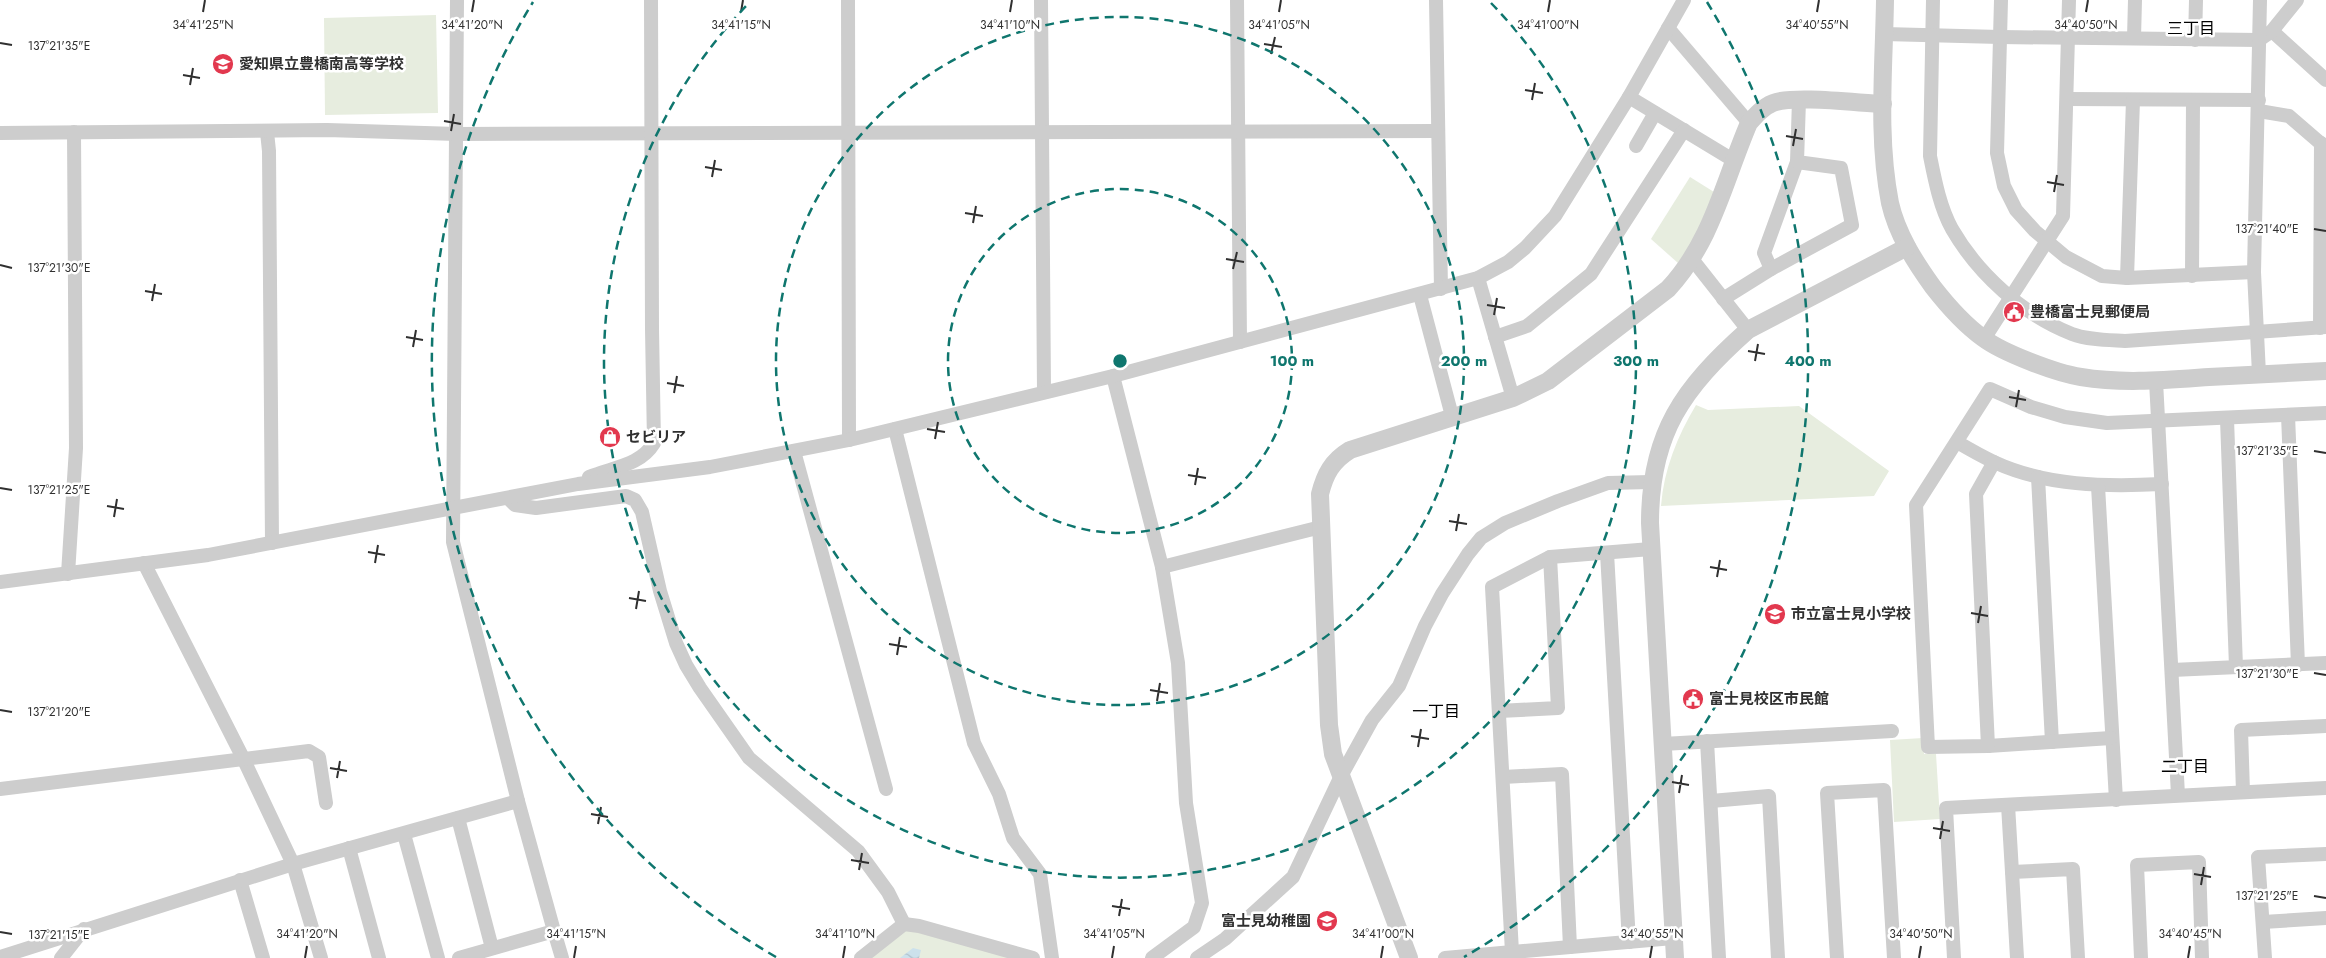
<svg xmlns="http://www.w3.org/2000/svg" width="2326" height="958" font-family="Jost,'Noto Sans JP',sans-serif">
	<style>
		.park { fill: #e7eddf }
		.water { fill: url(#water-waves) }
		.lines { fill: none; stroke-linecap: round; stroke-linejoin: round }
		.minor { stroke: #cdcdcd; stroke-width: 14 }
		.tertiary { stroke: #cdcdcd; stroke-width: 18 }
		.ticks { fill: none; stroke: #303030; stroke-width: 2 }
		.ring { fill: none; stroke: #0f766e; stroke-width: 2.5; stroke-dasharray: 9 6 }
		.labels { text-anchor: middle; stroke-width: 5; stroke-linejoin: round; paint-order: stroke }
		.poi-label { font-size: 15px; font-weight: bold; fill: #303030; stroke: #fff; text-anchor: start }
		.neighbourhood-label { font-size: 16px; fill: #000; stroke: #fff }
		.ticks-label { font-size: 12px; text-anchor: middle; fill: #303030; stroke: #fff; stroke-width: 5; stroke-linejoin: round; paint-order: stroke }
		.centre { fill: #0f766e; stroke: #fff; stroke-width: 2.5 }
		.ring-label { font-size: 15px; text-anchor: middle; font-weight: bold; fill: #0f766e; stroke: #fff; stroke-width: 5; stroke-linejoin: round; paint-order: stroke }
	</style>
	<defs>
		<pattern id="water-waves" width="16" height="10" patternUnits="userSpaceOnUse" patternTransform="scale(1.25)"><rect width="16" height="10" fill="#cce1ec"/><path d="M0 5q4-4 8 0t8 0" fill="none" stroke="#b0c1cb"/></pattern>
	</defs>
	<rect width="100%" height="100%" fill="#fff"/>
	<g class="park">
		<path d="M 436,15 L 438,113 L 325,115 L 324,18 Z"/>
		<path d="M 1690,177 L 1714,192 L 1698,236 L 1678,263 L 1651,239 Z"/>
		<path d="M 1696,405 L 1708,410 L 1799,406 L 1889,471 L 1874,496 L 1661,506 C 1664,469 1677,437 1696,405 Z"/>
		<path d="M 1923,738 L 1924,754 L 1936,754 L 1940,819 L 1894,822 L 1890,740 Z"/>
		<path d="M 906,929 L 1012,958 L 867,958 Z"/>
	</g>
	<path class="water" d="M 913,948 L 921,950 L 919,958 L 900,958 Z"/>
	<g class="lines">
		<g class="minor">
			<path d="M 457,0 L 453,542 L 518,801 L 554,931 L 459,958"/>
			<path d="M 848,0 L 849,440"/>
			<path d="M 1041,0 L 1044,391"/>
			<path d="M 1237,0 L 1240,342"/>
			<path d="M 1436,0 L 1441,289"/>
			<path d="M 1933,0 L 1930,156 C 1935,181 1940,207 1952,229 C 1978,274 2023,315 2072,334 C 2088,340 2108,340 2125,341 L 2326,327"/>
			<path d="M 2001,0 L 1997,153 L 2004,186 L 2016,210 L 2035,231 L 2066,257 L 2102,276 L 2127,278 L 2254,272"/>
			<path d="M 1668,28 L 1749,123"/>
			<path d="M 2272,31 L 2326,80"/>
			<path d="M 1884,34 L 2000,37 L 2259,40 L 2272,31 L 2297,0"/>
			<path d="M 2134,38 L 2135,0"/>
			<path d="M 2195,40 L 2196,0"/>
			<path d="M 1629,97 L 1733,160"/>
			<path d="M 2067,99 L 2259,100"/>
			<path d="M 2259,111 L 2289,116 L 2326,148"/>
			<path d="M 267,132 L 269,151 L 272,543"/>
			<path d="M 0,133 L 327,130 L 457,134 L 1438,131"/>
			<path d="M 1636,146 L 1655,113"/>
			<path d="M 1692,259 L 1748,330"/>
			<path d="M 1771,269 L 1764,253 L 1797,162"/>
			<path d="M 2192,276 L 2193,100"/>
			<path d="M 1478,278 L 1513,398"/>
			<path d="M 2127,278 L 2133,100"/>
			<path d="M 1420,295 L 1452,416"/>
			<path d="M 1723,299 L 1771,269 L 1852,225 L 1841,168 L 1797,162 L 1799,100"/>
			<path d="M 2320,328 L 2321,143"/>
			<path d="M 1495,337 L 1527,326 L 1591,274 L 1684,130"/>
			<path d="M 1984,339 L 2063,216 L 2069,0"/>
			<path d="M 2259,374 L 2254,272 L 2260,0"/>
			<path d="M 1113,376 L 1162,567 L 1178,663 L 1186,803 L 1202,903 L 1194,927 L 1152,958"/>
			<path d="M 2156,381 L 2178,795"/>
			<path d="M 2288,415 L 2298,665"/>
			<path d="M 2227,419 L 2236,667"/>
			<path d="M 895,429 L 974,743 L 999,794 L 1013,838 L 1040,874 L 1052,958"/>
			<path d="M 1957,442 C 1969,449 1981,456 1994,462 C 2046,486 2105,487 2162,484"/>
			<path d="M 794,451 L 886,789"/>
			<path d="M 589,477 C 613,467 640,466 654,443 L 652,329 L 651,0"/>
			<path d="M 2038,477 L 2052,742"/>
			<path d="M 2098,486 L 2116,800"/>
			<path d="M 509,499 L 515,505 L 536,508 L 626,496 L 635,500 L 642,512 L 660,591 L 676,643 L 686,665 L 700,688 L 749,758 L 858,851 L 888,892 L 904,924"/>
			<path d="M 1607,553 L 1629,942"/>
			<path d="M 144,563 L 243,758 L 293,864 L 321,958"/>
			<path d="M 1162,567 L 1321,527"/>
			<path d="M 68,574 L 76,448 L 74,132"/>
			<path d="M 0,582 L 208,555 L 578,484 L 710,467 L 849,440 L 1113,376 L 1478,278 L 1508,262 L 1525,248 L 1555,216 L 1629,97 L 1684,0"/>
			<path d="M 2172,670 L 2326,663"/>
			<path d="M 1499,711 L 1558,708 L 1550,557"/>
			<path d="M 2111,738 L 1988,746 L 1928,747 L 1916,505 L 1990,389 L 2031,407 L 2065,417 L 2107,423 L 2326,413"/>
			<path d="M 1707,741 L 1719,958"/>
			<path d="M 1663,744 L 1892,731"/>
			<path d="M 1988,746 L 1976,494 L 1994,462"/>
			<path d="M 1503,777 L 1562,774 L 1570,947"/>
			<path d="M 0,789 L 309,751 L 319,757 L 326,803"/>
			<path d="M 2243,792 L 2241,730 L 2326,726"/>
			<path d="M 1711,801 L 1769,796 L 1778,958"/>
			<path d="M 2008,805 L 2012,872"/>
			<path d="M 458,818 L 492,948"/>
			<path d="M 404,834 L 438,958"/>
			<path d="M 349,848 L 379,958"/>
			<path d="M 240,880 L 263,958"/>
			<path d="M 2263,922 L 2326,918"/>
			<path d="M 554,931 L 562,958"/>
			<path d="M 1512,952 L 1492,587 L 1550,557 L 1651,549"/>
			<path d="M 0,957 L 293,864 L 518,801"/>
			<path d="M 61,958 L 84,929"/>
			<path d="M 861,958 L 904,924 L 919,926 L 1033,958"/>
			<path d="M 1197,958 L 1225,939 L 1293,877 L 1340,778 L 1372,720 L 1399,686 L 1425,626 L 1442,594 L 1468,554 L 1481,538 L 1505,523 L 1558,501 L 1608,483 L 1651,482"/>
			<path d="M 1445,958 L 1673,938"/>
			<path d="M 1837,958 L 1827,793 L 1884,790 L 1894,958"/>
			<path d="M 1954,958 L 1946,808 L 2326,788"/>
			<path d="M 2017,958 L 2012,872 L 2073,869 L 2078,958"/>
			<path d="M 2141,958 L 2137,865 L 2199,862 L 2202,958"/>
			<path d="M 2265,958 L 2258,857 L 2326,854"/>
		</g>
		<g class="tertiary">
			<path d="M 1885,0 C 1884,67 1877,137 1890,203 C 1897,234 1915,262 1933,287 C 1947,305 1965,325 1983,338 C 2003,353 2056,373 2081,377 C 2123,384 2166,380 2209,377 C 2248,375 2287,373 2326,371"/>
			<path d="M 1409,958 L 1333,754 L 1329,725 L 1320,494 C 1325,474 1332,461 1350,450 L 1513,398 L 1548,381 L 1668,289 C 1712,242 1724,181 1749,123 C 1756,115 1763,107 1773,103 C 1793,95 1858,103 1883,104"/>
			<path d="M 1675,958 L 1650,523 C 1650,433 1683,388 1748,330 L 1907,247"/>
		</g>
	</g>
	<path class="ticks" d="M 203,12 L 205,0M 472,12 L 474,0M 741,12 L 743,0M 1010,12 L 1012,0M 1279,12 L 1281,0M 1548,12 L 1550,0M 1817,12 L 1819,0M 2086,12 L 2088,0M 0,43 L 12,45M 1264,44 L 1282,47M 1271,54 L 1275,37M 183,75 L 200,78M 190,85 L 193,68M 1525,90 L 1543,93M 1532,100 L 1535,83M 444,121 L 461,124M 451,131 L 454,114M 1786,136 L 1803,139M 1793,146 L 1796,129M 705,167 L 722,170M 712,177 L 715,160M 2047,182 L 2064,185M 2054,192 L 2057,175M 965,213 L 983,216M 973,223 L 976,206M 2314,229 L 2326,231M 1226,259 L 1244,262M 0,265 L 12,268M 1233,269 L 1237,252M 145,291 L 162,294M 152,301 L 155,284M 1487,305 L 1505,308M 1494,315 L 1497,298M 406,337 L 423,340M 413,347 L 416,330M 1748,351 L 1765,354M 1755,361 L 1758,344M 667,383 L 684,386M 674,393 L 677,376M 2009,397 L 2026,400M 2016,407 L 2019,390M 927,429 L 945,432M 935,439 L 938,422M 2314,451 L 2326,453M 1188,475 L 1206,478M 1195,485 L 1198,468M 0,488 L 12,490M 107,506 L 124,509M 114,517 L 117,499M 1449,521 L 1467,524M 1456,531 L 1459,514M 368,552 L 385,555M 375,563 L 378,545M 1710,567 L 1727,570M 1717,577 L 1720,560M 629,598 L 646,601M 636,609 L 639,591M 1971,613 L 1988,616M 1978,623 L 1981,606M 889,644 L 907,647M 897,655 L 900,637M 2314,673 L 2326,675M 1150,690 L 1168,693M 1157,701 L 1160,683M 0,710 L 12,712M 1411,736 L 1429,739M 1418,747 L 1421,729M 330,768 L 347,771M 337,778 L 340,761M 1672,782 L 1689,785M 1679,793 L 1682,775M 591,814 L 608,817M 598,824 L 601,807M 1933,828 L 1950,831M 1940,839 L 1943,821M 851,860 L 869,863M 859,870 L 862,853M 2194,874 L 2211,877M 2201,885 L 2204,867M 2314,896 L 2326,898M 1112,906 L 1130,909M 1119,916 L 1122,899M 0,932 L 12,934M 305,958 L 307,946M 574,958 L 576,946M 843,958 L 845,946M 1112,958 L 1114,946M 1381,958 L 1383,946M 1650,958 L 1652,946M 1919,958 L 1921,946M 2188,958 L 2190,946"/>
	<g class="ring">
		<circle cx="1120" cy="361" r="172"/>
		<circle cx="1120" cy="361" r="344"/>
		<path d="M1491 3A516 516 0 1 1 749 3"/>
		<path d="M776 957A688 688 0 0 1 533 2M1707 2A688 688 0 0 1 1464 957"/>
	</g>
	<defs>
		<g id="school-disc" transform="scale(1.125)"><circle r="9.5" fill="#e2384e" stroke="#fff"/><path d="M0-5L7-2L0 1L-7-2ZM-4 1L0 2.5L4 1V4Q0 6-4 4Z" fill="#fff"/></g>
		<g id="civic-disc" transform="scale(1.125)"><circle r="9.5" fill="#e2384e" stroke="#fff"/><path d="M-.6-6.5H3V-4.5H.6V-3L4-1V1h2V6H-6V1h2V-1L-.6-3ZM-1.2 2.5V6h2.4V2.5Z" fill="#fff"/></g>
		<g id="shop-disc" transform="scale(1.125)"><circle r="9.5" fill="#e2384e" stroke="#fff"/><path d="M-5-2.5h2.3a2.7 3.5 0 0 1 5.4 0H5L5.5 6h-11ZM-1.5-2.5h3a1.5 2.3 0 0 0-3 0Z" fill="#fff"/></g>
	</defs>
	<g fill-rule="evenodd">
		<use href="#school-disc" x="223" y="64"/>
		<use href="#civic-disc" x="2014" y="312"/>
		<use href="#shop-disc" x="610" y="437"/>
		<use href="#school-disc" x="1775" y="614"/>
		<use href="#civic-disc" x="1693" y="699"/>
		<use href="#school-disc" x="1327" y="921"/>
	</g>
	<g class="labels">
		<g class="poi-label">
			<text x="239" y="69">愛知県立豊橋南高等学校</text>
			<text x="2030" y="317">豊橋富士見郵便局</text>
			<text x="626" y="442">セビリア</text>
			<text x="1791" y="619">市立富士見小学校</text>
			<text x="1709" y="704">富士見校区市民館</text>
			<text x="1311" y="926" text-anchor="end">富士見幼稚園</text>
		</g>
		<g class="neighbourhood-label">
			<text x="2191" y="34">三丁目</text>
			<text x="1436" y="717">一丁目</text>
			<text x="2185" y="772">二丁目</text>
		</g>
	</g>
	<g class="ticks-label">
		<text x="203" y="29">34°41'25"N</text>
		<text x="472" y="29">34°41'20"N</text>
		<text x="741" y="29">34°41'15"N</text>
		<text x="1010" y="29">34°41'10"N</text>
		<text x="1279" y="29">34°41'05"N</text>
		<text x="1548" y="29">34°41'00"N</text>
		<text x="1817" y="29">34°40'55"N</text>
		<text x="2086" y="29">34°40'50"N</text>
		<text x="59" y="50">137°21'35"E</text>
		<text x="2267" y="233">137°21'40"E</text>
		<text x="59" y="272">137°21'30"E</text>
		<text x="2267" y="455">137°21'35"E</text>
		<text x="59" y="494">137°21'25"E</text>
		<text x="2267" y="678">137°21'30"E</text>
		<text x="59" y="716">137°21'20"E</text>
		<text x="2267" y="900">137°21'25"E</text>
		<text x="307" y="938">34°41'20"N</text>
		<text x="576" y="938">34°41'15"N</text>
		<text x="845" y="938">34°41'10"N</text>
		<text x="1114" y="938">34°41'05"N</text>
		<text x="1383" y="938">34°41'00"N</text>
		<text x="1652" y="938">34°40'55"N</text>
		<text x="1921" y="938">34°40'50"N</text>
		<text x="2190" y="938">34°40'45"N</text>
		<text x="59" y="939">137°21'15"E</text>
	</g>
	<circle cx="1120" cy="361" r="8" class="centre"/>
	<g class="ring-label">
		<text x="1292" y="366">100 m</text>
		<text x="1464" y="366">200 m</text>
		<text x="1636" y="366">300 m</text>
		<text x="1808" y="366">400 m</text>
	</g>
</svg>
